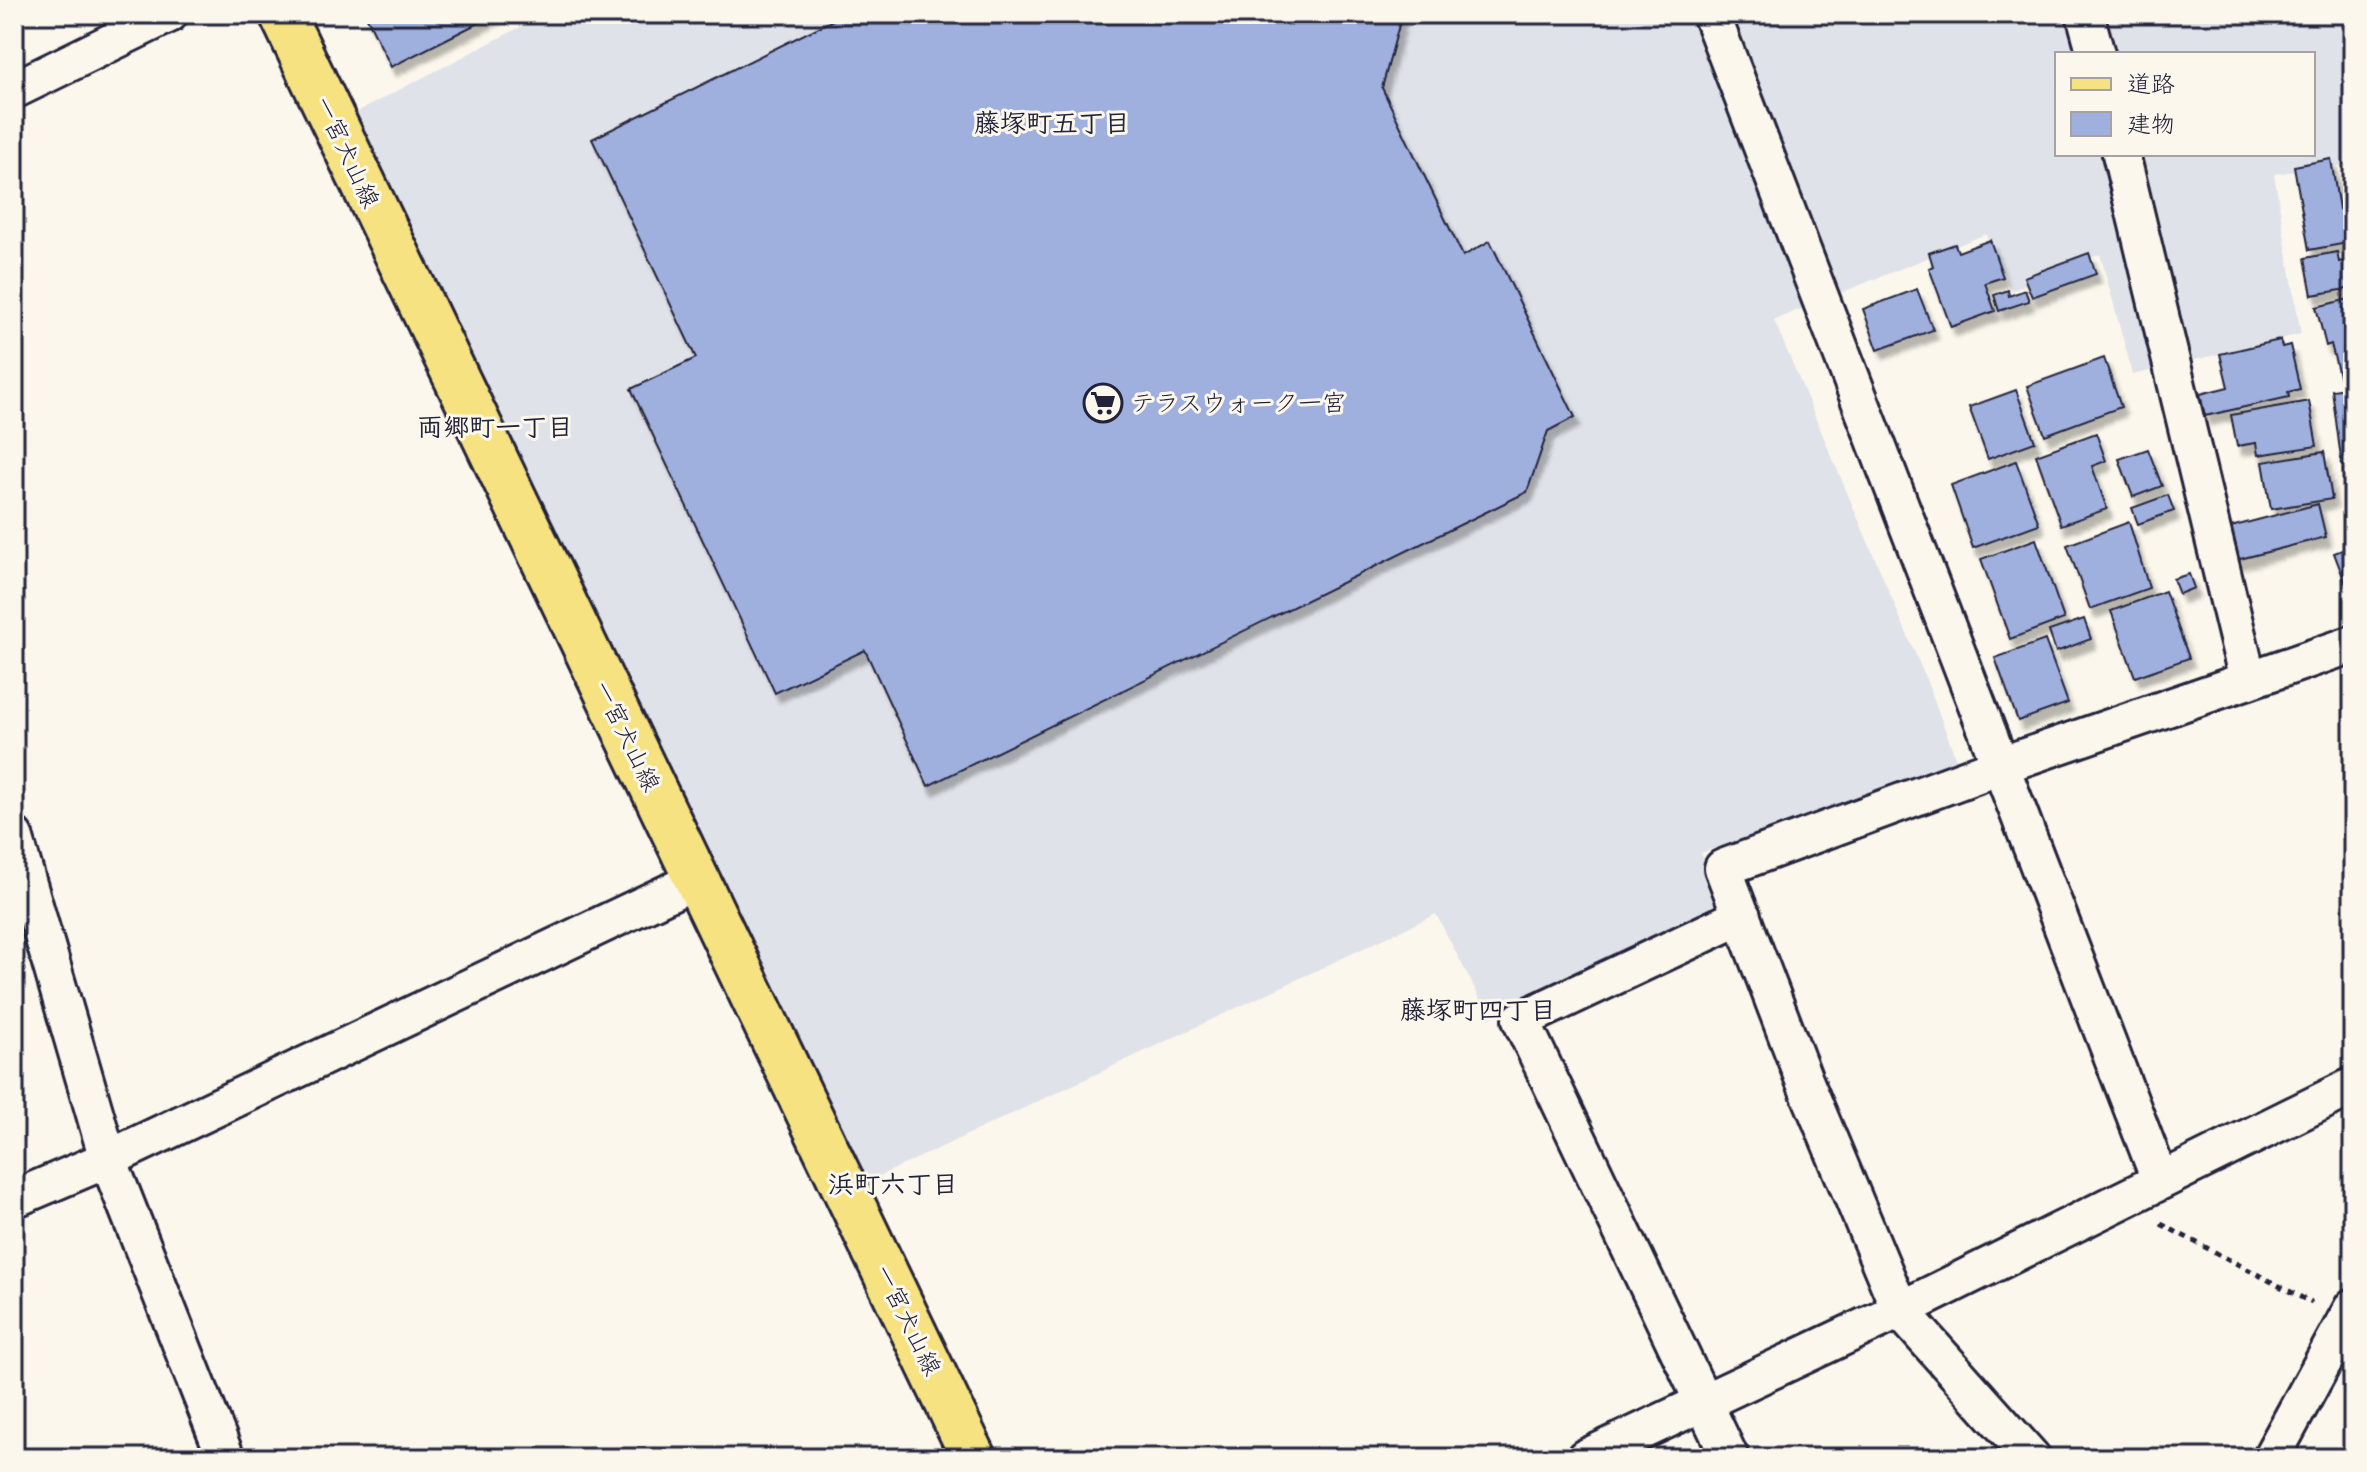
<svg xmlns="http://www.w3.org/2000/svg" width="2367" height="1472" font-family="Mynerve,'Klee One',sans-serif">
	<style>
		.built { fill: #dfe2e8; fill-rule: evenodd }
		.building { fill: #9fb0df; stroke: #22223b; stroke-width: 2; filter: url(#shadow) }
		.lines { fill: none; stroke-linecap: round; stroke-linejoin: round }
		.street-casing { stroke: #22223b; stroke-width: 42 }
		.primary-casing { stroke: #22223b; stroke-width: 50 }
		.path { stroke: #22223b; stroke-width: 5; stroke-dasharray: 6 6; stroke-linecap: butt }
		.street { stroke: #fbf7ec; stroke-width: 36 }
		.primary { stroke: #f7e281; stroke-width: 44 }
		.labels { text-anchor: middle; stroke-width: 6; stroke-linejoin: round; paint-order: stroke }
		.street-label { font-size: 24px; fill: #22223b; stroke: #fbf7ec }
		.poi-label { font-size: 24px; fill: #22223b; stroke: #fbf7ec; text-anchor: start }
		.neighbourhood-label { font-size: 26px; font-weight: bold; fill: #22223b; stroke: #fbf7ec }
	</style>
	<defs>
		<filter id="shadow"><feDropShadow dx="5" dy="9" stdDeviation="2" flood-color="#0004"/></filter>
	</defs>
	<rect width="100%" height="100%" fill="#fbf7ec"/>
	<filter id="ink" filterUnits="userSpaceOnUse"><feTurbulence type="fractalNoise" baseFrequency=".0125" numOctaves="2"/><feDisplacementMap in="SourceGraphic" scale="16" xChannelSelector="R" yChannelSelector="G"/><feConvolveMatrix kernelMatrix="1 2 1 2 8 2 1 2 1" color-interpolation-filters="sRGB"/></filter>
	<g filter="url(#ink)">
		<path class="built" d="M 527,14 L 2353,14 L 2353,164 L 2274,174 L 2301,334 L 2133,375 L 2100,254 L 2011,291 L 1986,234 L 1774,320 L 1926,679 L 1958,764 L 1701,853 L 1723,908 L 1490,1018 L 1436,914 L 867,1182 L 339,121 L 530,22 ZM 2057,54 L 2313,54 L 2313,154 L 2057,154 Z"/>
		<g class="building">
			<path d="M 365,14 L 496,14 L 391,67 Z"/>
			<path d="M 845,14 L 1402,14 L 1382,88 L 1463,256 L 1490,241 L 1575,417 L 1548,431 L 1527,492 L 928,786 L 865,650 L 775,693 L 631,389 L 696,358 L 592,139 Z"/>
			<path d="M 2331,159 L 2339,209 L 2353,207 L 2353,242 L 2309,250 L 2294,166 Z"/>
			<path d="M 1990,240 L 2003,277 L 1985,283 L 1995,311 L 1951,327 L 1929,268 L 1933,266 L 1929,253 L 1955,244 L 1958,252 Z"/>
			<path d="M 2337,252 L 2339,262 L 2353,259 L 2353,288 L 2312,295 L 2305,258 Z"/>
			<path d="M 2089,253 L 2096,274 L 2032,297 L 2024,277 Z"/>
			<path d="M 1917,289 L 1933,330 L 1878,350 L 1863,309 Z"/>
			<path d="M 2008,290 L 2009,296 L 2025,290 L 2029,301 L 1999,311 L 1994,295 Z"/>
			<path d="M 2353,298 L 2353,380 L 2341,383 L 2331,344 L 2326,346 L 2316,307 Z"/>
			<path d="M 2280,340 L 2282,347 L 2290,345 L 2300,389 L 2288,392 L 2289,397 L 2205,416 L 2200,394 L 2228,387 L 2220,354 Z"/>
			<path d="M 2104,358 L 2121,407 L 2045,435 L 2027,386 Z"/>
			<path d="M 2353,387 L 2353,465 L 2342,466 L 2332,390 Z"/>
			<path d="M 2016,390 L 2035,442 L 1988,459 L 1969,407 Z"/>
			<path d="M 2309,401 L 2317,446 L 2258,455 L 2256,443 L 2237,446 L 2231,415 Z"/>
			<path d="M 2096,433 L 2106,461 L 2092,466 L 2107,509 L 2061,525 L 2036,455 Z"/>
			<path d="M 2148,449 L 2162,486 L 2133,497 L 2119,459 Z"/>
			<path d="M 2324,452 L 2332,499 L 2271,509 L 2263,462 Z"/>
			<path d="M 2016,461 L 2039,524 L 1973,548 L 1951,485 Z"/>
			<path d="M 2353,469 L 2353,524 L 2350,525 L 2343,470 Z"/>
			<path d="M 2168,495 L 2174,511 L 2138,524 L 2132,508 Z"/>
			<path d="M 2318,504 L 2326,537 L 2236,560 L 2227,528 Z"/>
			<path d="M 2129,522 L 2149,588 L 2090,609 L 2067,545 Z"/>
			<path d="M 2036,539 L 2064,619 L 2010,639 L 1981,559 Z"/>
			<path d="M 2353,546 L 2353,596 L 2351,597 L 2334,553 Z"/>
			<path d="M 2189,574 L 2194,588 L 2179,594 L 2173,579 Z"/>
			<path d="M 2165,591 L 2189,658 L 2135,677 L 2111,611 Z"/>
			<path d="M 2084,619 L 2091,639 L 2056,652 L 2049,631 Z"/>
			<path d="M 2045,640 L 2068,703 L 2018,721 L 1995,658 Z"/>
		</g>
		<g class="lines">
			<g class="street-casing">
				<g id="street">
					<path d="M 1711,14 L 2160,1180"/>
					<path d="M 2085,14 L 2096,54"/>
					<path d="M 14,90 L 169,14"/>
					<path d="M 2121,154 L 2248,680"/>
					<path d="M 14,836 L 108,1159 L 226,1458"/>
					<path d="M 14,1199 L 108,1159 L 696,880"/>
					<path d="M 1585,1458 L 1900,1310 L 2353,1086"/>
					<path d="M 1730,1458 L 1521,1020 L 1742,916"/>
					<path d="M 2032,1458 L 1900,1310 L 1804,1080 L 1723,868 L 2002,765 L 2353,644"/>
					<path d="M 2271,1458 L 2353,1307"/>
				</g>
			</g>
			<g class="primary-casing">
				<path id="primary" d="M 282,14 L 974,1458"/>
			</g>
			<path class="path" d="M 2161,1224 L 2312,1303"/>
			<use href="#street" class="street"/>
			<use href="#primary" class="primary"/>
		</g>
	</g>
	<defs>
		<g id="supermarket-ring" transform="scale(2)"><circle r="9.5" fill="#fbf7ec" stroke="#22223b" stroke-width="1.5"/><path d="M-6-5.5h2.5l.6 2H6L4.5 2H-2.5L-4.4-4H-6ZM-1.5 3.2a1.3 1.3 0 1 0 .1 0ZM3 3.2a1.3 1.3 0 1 0 .1 0Z" fill="#22223b"/></g>
	</defs>
	<g fill-rule="evenodd">
		<use href="#supermarket-ring" x="1103" y="403"/>
	</g>
	<g class="labels">
		<g class="street-label">
			<text transform="translate(347 152) rotate(65)" y="8">一宮犬山線</text>
			<text transform="translate(627 736) rotate(64)" y="8">一宮犬山線</text>
			<text transform="translate(908 1320) rotate(64)" y="8">一宮犬山線</text>
		</g>
		<g class="poi-label">
			<text x="1131" y="411">テラスウォーク一宮</text>
		</g>
		<g class="neighbourhood-label">
			<text x="1052" y="132">藤塚町五丁目</text>
			<text x="495" y="436">両郷町一丁目</text>
			<text x="1478" y="1019">藤塚町四丁目</text>
			<text x="893" y="1193">浜町六丁目</text>
		</g>
	</g>
	<rect width="2367" height="1472" fill="none" stroke="#fbf7ec" stroke-width="48"/>
	<rect x="24" y="24" width="2319" height="1424" fill="none" stroke="#22223b" stroke-width="3" filter="url(#ink)"/>
	<rect x="2055" y="52" width="260" height="104" fill="#fbf7ec" stroke="#a4a2a5" stroke-width="2"/>
	<rect x="2071" y="78" width="40" height="12" fill="#f7e281" stroke="#a4a2a5" stroke-width="2"/>
	<text x="2127" y="92" font-size="24" fill="#22223b">道路</text>
	<rect x="2071" y="112" width="40" height="24" fill="#9fb0df" stroke="#a4a2a5" stroke-width="2"/>
	<text x="2127" y="132" font-size="24" fill="#22223b">建物</text>
</svg>
